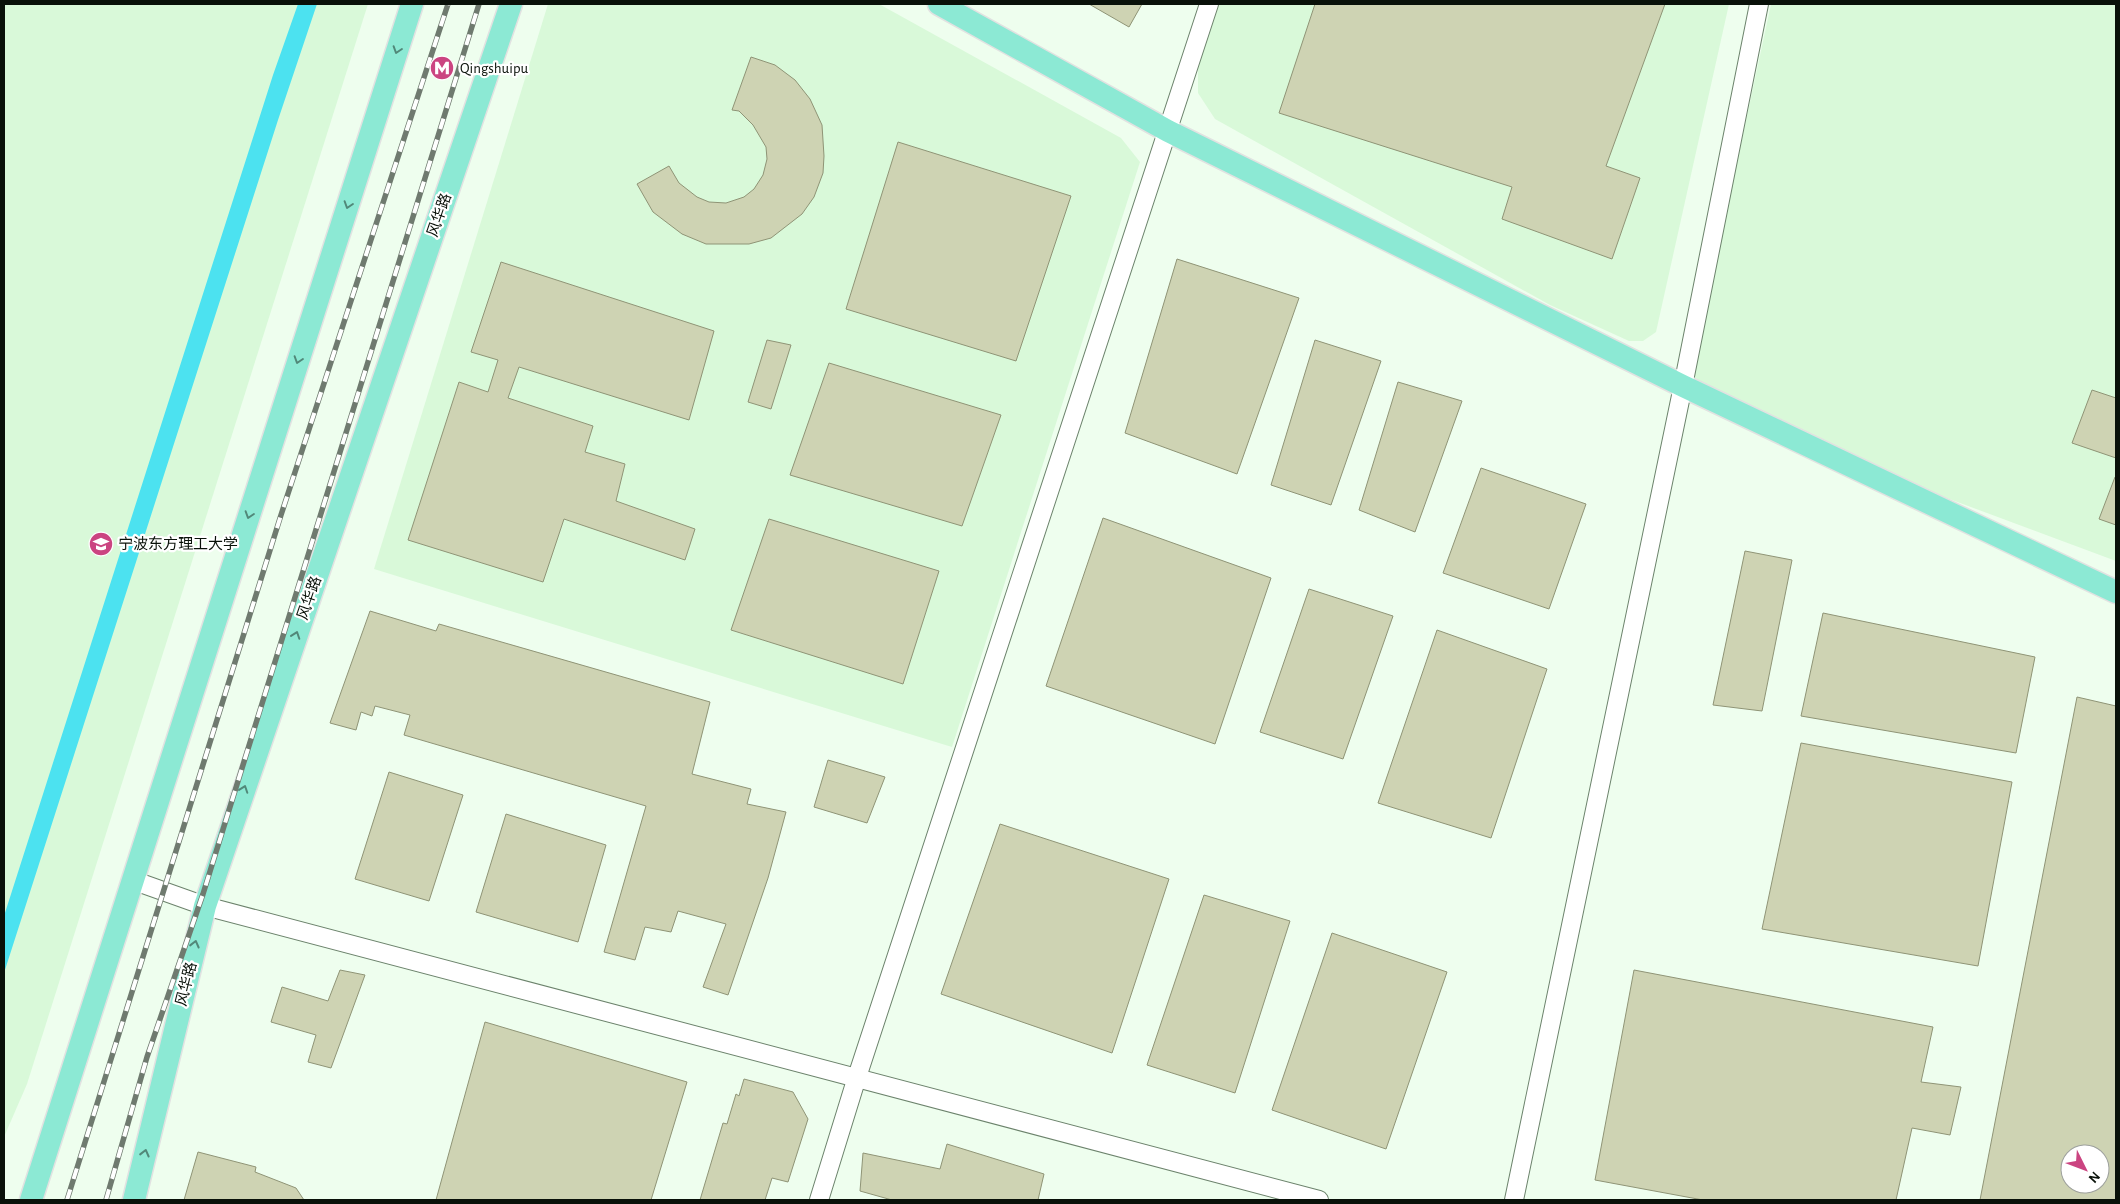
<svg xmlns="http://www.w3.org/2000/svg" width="2120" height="1204" font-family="'Alegreya Sans','Noto Sans SC',sans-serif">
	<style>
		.built { fill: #d9f9d9 }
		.water { fill: #4ce2f0 }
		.building { fill: #ced3b3; stroke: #8f9476; fill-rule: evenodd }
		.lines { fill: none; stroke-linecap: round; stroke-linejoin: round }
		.minor-casing { stroke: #6c836c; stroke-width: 20 }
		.major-casing { stroke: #e1e2e1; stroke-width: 25 }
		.minor { stroke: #fff; stroke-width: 18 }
		.major { stroke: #8ce9d4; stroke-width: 22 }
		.rail-casing { stroke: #6f7a6f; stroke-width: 5.5 }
		.rail { stroke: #fff; stroke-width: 4; stroke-dasharray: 11; stroke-linecap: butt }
		.oneway { stroke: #518879 }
		.labels { text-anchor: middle; stroke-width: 4.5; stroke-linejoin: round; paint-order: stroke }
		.poi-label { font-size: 15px; fill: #091109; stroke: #fff; text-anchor: start }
		.street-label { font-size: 15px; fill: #091109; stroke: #fff }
	</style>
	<rect width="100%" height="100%" fill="#eefeee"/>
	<g class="built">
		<path d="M 4,4 L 368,4 L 27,1084 L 4,1137 Z"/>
		<path d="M 548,4 L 879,4 L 1121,138 L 1140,162 L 952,747 L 374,569 Z"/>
		<path d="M 1219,4 L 1729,4 L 1656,332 L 1643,341 L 1629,341 L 1550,305 L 1215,119 L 1198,93 L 1198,67 Z"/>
		<path d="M 1771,4 L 2116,4 L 2116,561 L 1686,401 Z"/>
	</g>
	<path class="water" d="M 298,4 L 317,4 L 278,120 L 4,973 L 4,916 L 273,75 Z"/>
	<g class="building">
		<path d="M 1089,4 L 1142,4 L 1129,27 Z"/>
		<path d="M 1315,4 L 1665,4 L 1606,166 L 1640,178 L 1612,259 L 1502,219 L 1512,187 L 1279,113 Z"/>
		<path d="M 751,57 L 775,65 L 795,80 L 810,99 L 822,125 L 824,156 L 823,173 L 814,197 L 802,214 L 771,238 L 749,244 L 706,244 L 682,234 L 653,212 L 637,184 L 669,166 L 679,183 L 697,197 L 709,202 L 726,203 L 744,197 L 754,189 L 763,175 L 767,159 L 766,147 L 753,125 L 739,111 L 732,110 Z"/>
		<path d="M 898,142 L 1071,196 L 1016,361 L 846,309 Z"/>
		<path d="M 1177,259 L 1299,298 L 1237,474 L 1125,433 Z"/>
		<path d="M 501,262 L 714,331 L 689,420 L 519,367 L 508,398 L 593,426 L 585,452 L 625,464 L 616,501 L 695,529 L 685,560 L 564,519 L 543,582 L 408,540 L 459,382 L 488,392 L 498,360 L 471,352 Z"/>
		<path d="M 767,340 L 791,345 L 771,409 L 748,402 Z"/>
		<path d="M 1315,340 L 1381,361 L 1331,505 L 1271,485 Z"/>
		<path d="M 829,363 L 1001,415 L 962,526 L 790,475 Z"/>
		<path d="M 1398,382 L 1462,401 L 1415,532 L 1359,510 Z"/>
		<path d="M 2092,390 L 2116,398 L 2116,458 L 2072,443 Z"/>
		<path d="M 1481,468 L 1586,504 L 1549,609 L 1443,573 Z"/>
		<path d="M 2115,477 L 2116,477 L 2116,525 L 2099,519 Z"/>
		<path d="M 1103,518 L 1271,578 L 1215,744 L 1046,686 Z"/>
		<path d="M 769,519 L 939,571 L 903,684 L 731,630 Z"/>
		<path d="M 1745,551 L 1792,560 L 1762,711 L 1713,705 Z"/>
		<path d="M 1309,589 L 1393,616 L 1343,759 L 1260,732 Z"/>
		<path d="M 370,611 L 436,631 L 439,624 L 710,702 L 692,774 L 751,789 L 747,804 L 786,812 L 768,878 L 728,995 L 703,987 L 726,924 L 678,911 L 671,932 L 645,927 L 635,960 L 604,952 L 646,806 L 404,735 L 410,715 L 375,706 L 372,716 L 361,712 L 356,730 L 330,723 Z"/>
		<path d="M 1823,613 L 2035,657 L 2016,753 L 1801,716 Z"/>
		<path d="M 1437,630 L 1547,669 L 1491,838 L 1378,803 Z"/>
		<path d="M 2077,697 L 2116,706 L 2116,1200 L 1980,1200 ZM 2070,1154 L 2100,1154 L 2100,1184 L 2070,1184 Z"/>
		<path d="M 1801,743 L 2012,782 L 1978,966 L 1762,929 Z"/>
		<path d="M 828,760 L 885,777 L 867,823 L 814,807 Z"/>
		<path d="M 389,772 L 463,795 L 429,901 L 355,879 Z"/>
		<path d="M 506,814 L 606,845 L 578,942 L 476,912 Z"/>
		<path d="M 1000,824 L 1169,879 L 1112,1053 L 941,994 Z"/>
		<path d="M 1204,895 L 1290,921 L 1235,1093 L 1147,1065 Z"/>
		<path d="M 1332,933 L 1447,972 L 1386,1149 L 1272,1110 Z"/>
		<path d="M 340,970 L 365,975 L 331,1068 L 308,1062 L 316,1035 L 271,1022 L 282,987 L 328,1001 Z"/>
		<path d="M 1634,970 L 1933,1027 L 1921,1082 L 1961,1087 L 1950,1135 L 1912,1128 L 1896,1200 L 1703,1200 L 1595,1180 Z"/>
		<path d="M 485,1022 L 687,1082 L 651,1200 L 436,1200 Z"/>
		<path d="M 744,1079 L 793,1092 L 808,1119 L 788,1182 L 772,1178 L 765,1200 L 700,1200 L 723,1123 L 727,1124 L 736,1094 L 739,1096 Z"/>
		<path d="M 947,1144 L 1044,1174 L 1038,1200 L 892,1200 L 860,1191 L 863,1153 L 940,1169 Z"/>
		<path d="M 198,1152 L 256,1167 L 255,1172 L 296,1188 L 304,1200 L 184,1200 Z"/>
	</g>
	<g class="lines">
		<g class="minor-casing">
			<g id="minor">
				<path d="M 132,880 L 205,906 L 1319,1200"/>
				<path d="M 819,1200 L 857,1077 L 1209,4"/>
				<path d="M 1514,1200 L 1683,386 L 1759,4"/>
			</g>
		</g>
		<g class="major-casing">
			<g id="major">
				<path d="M 939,4 L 1168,131 L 1683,386 L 2116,592"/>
				<path d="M 31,1200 L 412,4"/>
				<path d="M 134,1200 L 205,906 L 511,4"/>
			</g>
		</g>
		<use href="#minor" class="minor"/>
		<use href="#major" class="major"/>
		<g class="rail-casing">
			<g id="rail">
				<path d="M 67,1200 L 281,515 L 448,4"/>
				<path d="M 106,1200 L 147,1057 L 203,894 L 479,4"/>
			</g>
		</g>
		<use href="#rail" class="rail"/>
	</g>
	<defs><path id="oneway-chevron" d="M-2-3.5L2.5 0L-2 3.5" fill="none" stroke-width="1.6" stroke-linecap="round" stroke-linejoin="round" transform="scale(1.25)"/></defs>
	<g class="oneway">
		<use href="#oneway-chevron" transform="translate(397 50) rotate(108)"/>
		<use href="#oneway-chevron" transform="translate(348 205) rotate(108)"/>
		<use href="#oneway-chevron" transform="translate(298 360) rotate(108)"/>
		<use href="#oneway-chevron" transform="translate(249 515) rotate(108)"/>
		<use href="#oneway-chevron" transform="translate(296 635) rotate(-71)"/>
		<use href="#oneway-chevron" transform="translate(244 789) rotate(-71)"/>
		<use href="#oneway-chevron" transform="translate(195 944) rotate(-76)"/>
		<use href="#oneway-chevron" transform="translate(145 1153) rotate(-76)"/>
	</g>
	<defs>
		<g id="metro-disc" transform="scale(1.25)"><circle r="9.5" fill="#cb4481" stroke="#fff"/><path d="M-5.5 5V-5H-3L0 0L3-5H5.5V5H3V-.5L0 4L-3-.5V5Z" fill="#fff"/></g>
		<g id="university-disc" transform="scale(1.25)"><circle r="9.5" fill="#cb4481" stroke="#fff"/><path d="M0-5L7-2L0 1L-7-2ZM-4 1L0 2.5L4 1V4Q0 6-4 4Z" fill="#fff"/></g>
	</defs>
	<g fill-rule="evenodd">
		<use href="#metro-disc" x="442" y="68"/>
		<use href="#university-disc" x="101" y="544"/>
	</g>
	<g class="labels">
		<g class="poi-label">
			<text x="460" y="73">Qingshuipu</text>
			<text x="118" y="549">宁波东方理工大学</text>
		</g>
		<g class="street-label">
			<text transform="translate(439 215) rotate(-71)" y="5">风华路</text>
			<text transform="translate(309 598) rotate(-71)" y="5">风华路</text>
			<text transform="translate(186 984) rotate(-76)" y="5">风华路</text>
		</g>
	</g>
	<rect width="2120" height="1204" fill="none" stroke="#091109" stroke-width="10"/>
	<g transform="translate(2085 1169) rotate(132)"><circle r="24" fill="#ffffff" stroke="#9da09d"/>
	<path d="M0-4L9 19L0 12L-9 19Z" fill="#cb4481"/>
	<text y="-8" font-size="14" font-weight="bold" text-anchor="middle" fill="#091109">N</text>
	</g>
</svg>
